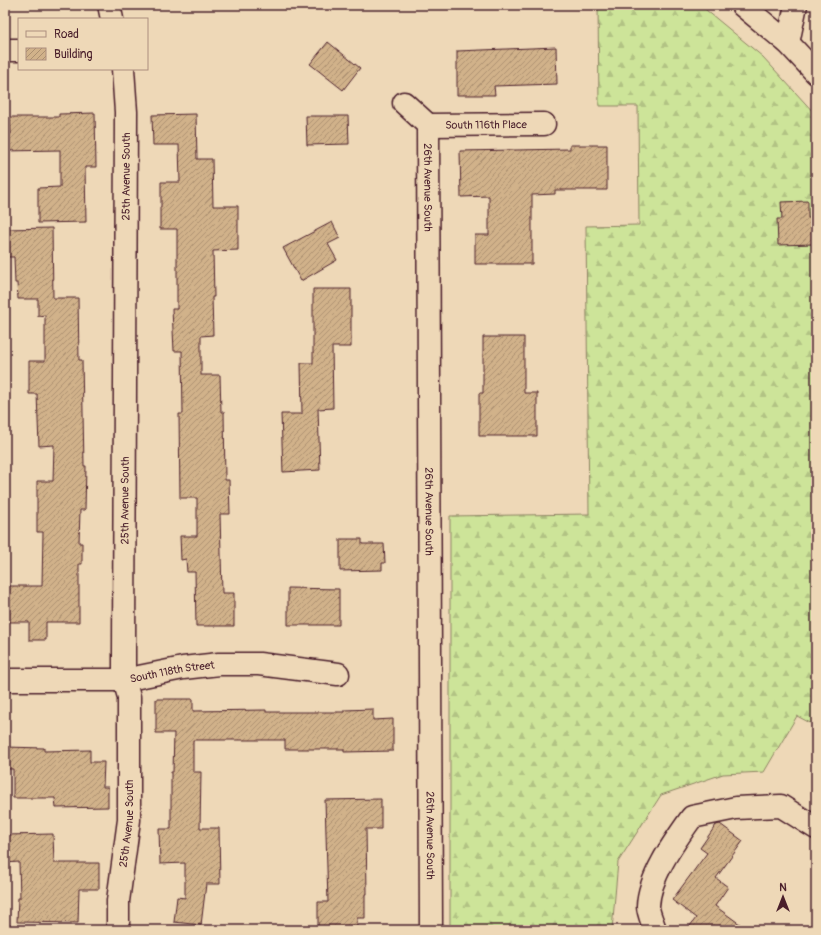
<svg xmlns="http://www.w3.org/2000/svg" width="821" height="935" font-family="Pangolin,sans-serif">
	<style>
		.forest { fill: url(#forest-firs); stroke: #8c8262 }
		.building { fill: url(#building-hatch); stroke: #4a1f2b }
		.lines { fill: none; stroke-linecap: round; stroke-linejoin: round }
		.minor-casing { stroke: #4a1f2b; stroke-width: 25 }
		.minor { stroke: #eed8b7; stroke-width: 22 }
		.labels { text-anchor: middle; stroke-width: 3; stroke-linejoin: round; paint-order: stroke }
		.street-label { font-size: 11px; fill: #4a1f2b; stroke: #eed8b7 }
	</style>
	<defs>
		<pattern id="forest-firs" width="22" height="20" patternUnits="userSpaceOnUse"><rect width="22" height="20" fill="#cde499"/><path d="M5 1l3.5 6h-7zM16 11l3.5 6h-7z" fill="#b2c384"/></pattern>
		<pattern id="building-hatch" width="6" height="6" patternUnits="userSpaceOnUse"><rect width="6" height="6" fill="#d1b28a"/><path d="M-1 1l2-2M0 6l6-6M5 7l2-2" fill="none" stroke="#ac9071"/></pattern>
	</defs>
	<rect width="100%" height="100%" fill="#eed8b7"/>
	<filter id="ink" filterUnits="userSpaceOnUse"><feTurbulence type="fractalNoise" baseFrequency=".025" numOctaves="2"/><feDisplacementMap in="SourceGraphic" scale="8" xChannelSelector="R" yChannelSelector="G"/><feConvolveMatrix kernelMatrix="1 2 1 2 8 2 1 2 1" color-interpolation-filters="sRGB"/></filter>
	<g filter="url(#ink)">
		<path class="forest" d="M 598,5 L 700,5 L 763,57 L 816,115 L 816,726 L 797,716 L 764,772 L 723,774 L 661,795 L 618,862 L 612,930 L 450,930 L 450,516 L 589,514 L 586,226 L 639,225 L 638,106 L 599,106 Z"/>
		<g class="building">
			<path d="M 328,42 L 360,68 L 343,90 L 310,64 Z"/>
			<path d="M 556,47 L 557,84 L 494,86 L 495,95 L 457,95 L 457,51 Z"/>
			<path d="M 95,113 L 96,167 L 85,167 L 86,222 L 38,223 L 38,188 L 60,187 L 60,150 L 5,151 L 5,134 L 11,134 L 10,117 L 59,117 L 59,114 Z"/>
			<path d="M 196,114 L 197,159 L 212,159 L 213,206 L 238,206 L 238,250 L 213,251 L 214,297 L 212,297 L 213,335 L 201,336 L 201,375 L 220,375 L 221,412 L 224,412 L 225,480 L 229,480 L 230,514 L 220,514 L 222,593 L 234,593 L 234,626 L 196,626 L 195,572 L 187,572 L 186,559 L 181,560 L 180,536 L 197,536 L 197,498 L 180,498 L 179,414 L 183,414 L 182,351 L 174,351 L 172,309 L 177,309 L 177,229 L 160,229 L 160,207 L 161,207 L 161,182 L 180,182 L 179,145 L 153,145 L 152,115 Z"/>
			<path d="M 306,116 L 348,116 L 349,144 L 307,145 Z"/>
			<path d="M 570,145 L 607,145 L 607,190 L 555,190 L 555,194 L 532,195 L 532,264 L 475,264 L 475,235 L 489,235 L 489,196 L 461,197 L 460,151 L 570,149 Z"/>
			<path d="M 808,201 L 808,218 L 813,218 L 814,244 L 778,245 L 777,219 L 782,219 L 781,202 Z"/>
			<path d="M 332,222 L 340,238 L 328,244 L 337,260 L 301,281 L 283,248 Z"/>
			<path d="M 52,228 L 53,298 L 78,298 L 79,360 L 82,360 L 84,466 L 86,466 L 85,510 L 80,510 L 79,543 L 82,543 L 82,564 L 79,564 L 79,622 L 46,622 L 46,640 L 29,640 L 29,622 L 5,622 L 5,586 L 42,586 L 43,532 L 37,532 L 37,481 L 53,481 L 54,445 L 39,446 L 37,394 L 29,394 L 29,361 L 45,361 L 45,315 L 38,316 L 38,299 L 18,299 L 17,283 L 15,283 L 14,257 L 5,257 L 5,229 Z"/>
			<path d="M 313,289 L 351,289 L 351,347 L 332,347 L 333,408 L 318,409 L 320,470 L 283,472 L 281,414 L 302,414 L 301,363 L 313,363 Z"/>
			<path d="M 483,337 L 524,337 L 524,393 L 537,393 L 537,436 L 479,436 L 479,393 L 483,393 Z"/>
			<path d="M 340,539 L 362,539 L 362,544 L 384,544 L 385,563 L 382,563 L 382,570 L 340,571 Z"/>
			<path d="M 288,588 L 339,589 L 339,625 L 288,625 Z"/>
			<path d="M 156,699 L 193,699 L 193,711 L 266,710 L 266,712 L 344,712 L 344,710 L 373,709 L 373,720 L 393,719 L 393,751 L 344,752 L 344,749 L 285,749 L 285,740 L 193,740 L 193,772 L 201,772 L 200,828 L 219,828 L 220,884 L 206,884 L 201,925 L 174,922 L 177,897 L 185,898 L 185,863 L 160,864 L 159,829 L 171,829 L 171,772 L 173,772 L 174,733 L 156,733 Z"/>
			<path d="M 5,747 L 44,748 L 44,751 L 90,750 L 90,762 L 104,762 L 103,787 L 108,787 L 108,807 L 56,808 L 55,798 L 13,798 L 13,769 L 5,769 Z"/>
			<path d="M 381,799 L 381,829 L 366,829 L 367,894 L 365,894 L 365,918 L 357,918 L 357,930 L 318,930 L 318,902 L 328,902 L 325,800 Z"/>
			<path d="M 720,824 L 743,841 L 716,878 L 728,887 L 715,906 L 748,930 L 687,930 L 696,918 L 672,900 L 707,853 L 700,848 L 716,825 Z"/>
			<path d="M 53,834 L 54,863 L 99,863 L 99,889 L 79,889 L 78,923 L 17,922 L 18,898 L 20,898 L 19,862 L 5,863 L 5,835 Z"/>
		</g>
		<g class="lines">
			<g class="minor-casing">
				<g id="minor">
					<path d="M 109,5 L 112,19"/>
					<path d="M 742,5 L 788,43 L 816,73"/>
					<path d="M 788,43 L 796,5"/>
					<path d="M 5,50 L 19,50"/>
					<path id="s1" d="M 404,103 L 428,125 L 431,930"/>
					<path id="s2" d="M 428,125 L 544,124"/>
					<path id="s3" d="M 5,680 L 124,680 L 183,668 L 219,664 L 259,664 L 338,674"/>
					<path id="s4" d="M 118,930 L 118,901 L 129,820 L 129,697 L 124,680 L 124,653 L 126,112 L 123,69"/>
					<path d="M 655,930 C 653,923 648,913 648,906 C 649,876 675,841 692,817 L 736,808 L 781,806 L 816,828"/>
				</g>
			</g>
			<use href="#minor" class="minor"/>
		</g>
	</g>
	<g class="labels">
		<g class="street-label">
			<text dy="4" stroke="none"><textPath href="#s2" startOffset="58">South 116th Place</textPath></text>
			<text dy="4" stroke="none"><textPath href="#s4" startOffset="755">25th Avenue South</textPath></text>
			<text dy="4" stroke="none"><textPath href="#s1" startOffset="95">26th Avenue South</textPath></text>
			<text dy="4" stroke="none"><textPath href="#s4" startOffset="431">25th Avenue South</textPath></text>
			<text dy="4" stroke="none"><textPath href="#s1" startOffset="419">26th Avenue South</textPath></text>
			<text dy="4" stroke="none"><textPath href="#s3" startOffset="168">South 118th Street</textPath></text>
			<text dy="4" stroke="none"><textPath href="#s4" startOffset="107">25th Avenue South</textPath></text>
			<text dy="4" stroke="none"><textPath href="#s1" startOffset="743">26th Avenue South</textPath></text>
		</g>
	</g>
	<rect width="821" height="935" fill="none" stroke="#eed8b7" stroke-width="20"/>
	<rect x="10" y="10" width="801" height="915" fill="none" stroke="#4a1f2b" stroke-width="1.5" filter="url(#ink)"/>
	<rect x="18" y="18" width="130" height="52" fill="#eed8b7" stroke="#ac8e7f"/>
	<rect x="26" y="31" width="20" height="6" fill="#eed8b7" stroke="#ac8e7f"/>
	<text x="54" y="38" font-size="12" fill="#4a1f2b">Road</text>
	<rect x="26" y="48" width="20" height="12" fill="url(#building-hatch)" stroke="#ac8e7f"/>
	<text x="54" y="58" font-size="12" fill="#4a1f2b">Building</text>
	<g transform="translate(783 897)" stroke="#eed8b7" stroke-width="3" paint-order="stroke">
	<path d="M0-3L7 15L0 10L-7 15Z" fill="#4a1f2b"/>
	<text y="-6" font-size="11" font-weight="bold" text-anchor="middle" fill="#4a1f2b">N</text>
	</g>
</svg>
